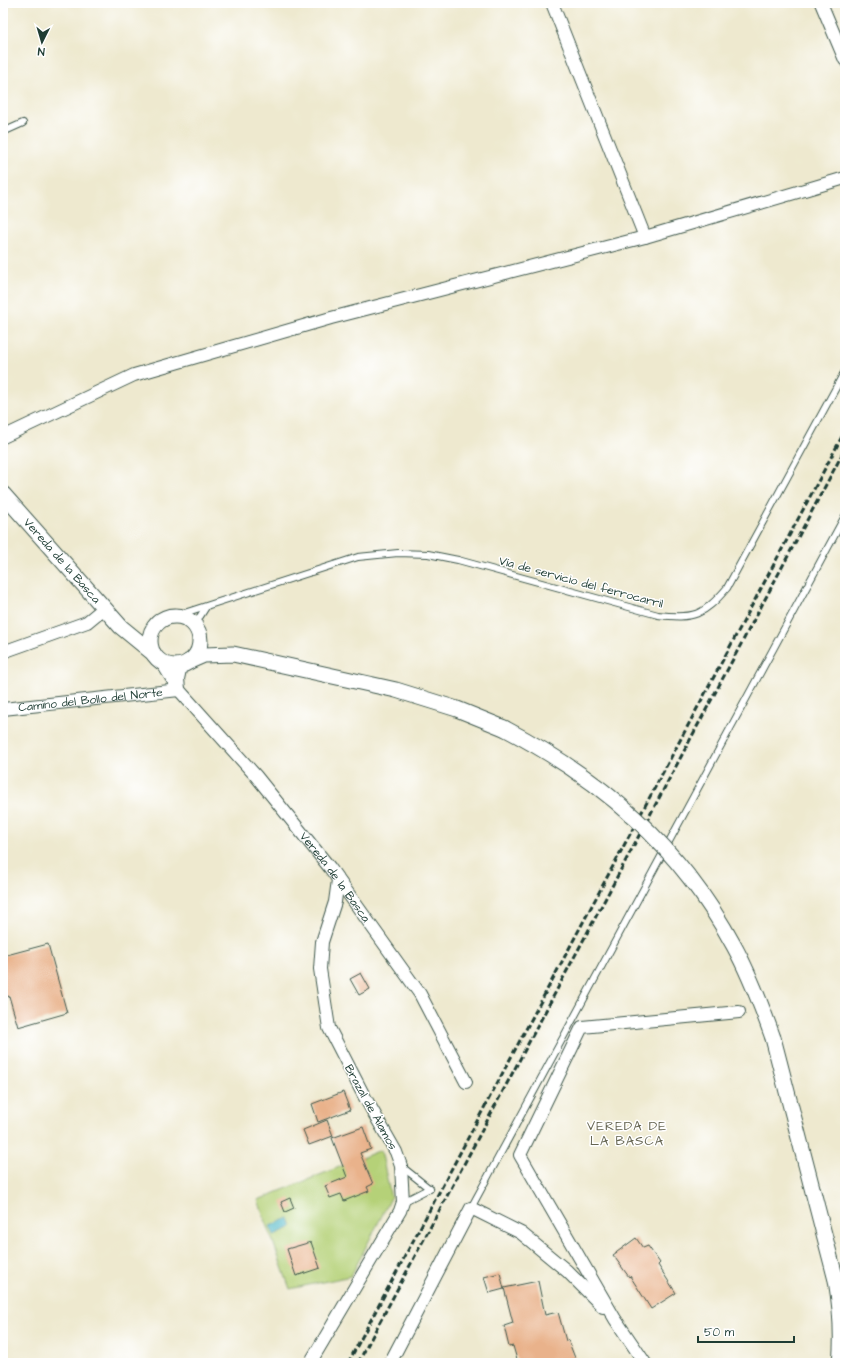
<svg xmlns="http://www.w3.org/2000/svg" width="848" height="1366" font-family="'Architects Daughter',sans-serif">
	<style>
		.green { fill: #b5d178; stroke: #6a8756 }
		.water { fill: #48b5c4; stroke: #34797c }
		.building { fill: #e9b28b }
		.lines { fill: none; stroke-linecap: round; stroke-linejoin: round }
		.service-casing { stroke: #3e574b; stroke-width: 8 }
		.minor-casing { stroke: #3e574b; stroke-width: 14 }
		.tertiary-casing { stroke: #3e574b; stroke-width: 17 }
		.service { stroke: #fff; stroke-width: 6 }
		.minor { stroke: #fff; stroke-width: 12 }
		.tertiary { stroke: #fff; stroke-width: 15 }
		.rail { stroke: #1f3d34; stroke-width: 3; stroke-dasharray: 6 3; stroke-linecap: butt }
		.tertiary-bridge-casing { stroke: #3e574b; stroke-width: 17; stroke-linecap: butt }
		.tertiary-bridge { stroke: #fff; stroke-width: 15 }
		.labels { text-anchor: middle; stroke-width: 3; stroke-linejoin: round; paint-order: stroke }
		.street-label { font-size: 12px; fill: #1f3d34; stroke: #fff }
		.neighbourhood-label { font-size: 13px; letter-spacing: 1px; fill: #666652; stroke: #fff }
	</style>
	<rect width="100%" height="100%" fill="#fff"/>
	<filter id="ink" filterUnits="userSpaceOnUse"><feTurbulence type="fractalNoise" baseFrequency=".025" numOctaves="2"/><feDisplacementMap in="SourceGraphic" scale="8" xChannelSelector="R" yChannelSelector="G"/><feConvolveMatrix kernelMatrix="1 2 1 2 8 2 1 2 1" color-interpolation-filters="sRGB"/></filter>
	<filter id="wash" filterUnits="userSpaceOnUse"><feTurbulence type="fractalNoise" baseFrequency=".012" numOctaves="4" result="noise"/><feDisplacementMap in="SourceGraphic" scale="16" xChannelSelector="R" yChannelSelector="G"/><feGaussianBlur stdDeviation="0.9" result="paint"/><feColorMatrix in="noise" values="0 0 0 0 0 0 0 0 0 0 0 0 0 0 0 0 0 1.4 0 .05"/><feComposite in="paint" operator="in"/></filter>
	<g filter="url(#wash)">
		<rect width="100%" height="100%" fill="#eee9cf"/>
		<path class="green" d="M 381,1150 L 391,1198 L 351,1276 L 290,1289 L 258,1200 Z"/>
		<path class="water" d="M 289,1218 L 292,1227 L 274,1235 L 270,1226 Z"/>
		<g id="blocks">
			<g class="building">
				<path d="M 48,944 L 67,1013 L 18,1027 L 9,996 L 3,998 L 3,956 Z"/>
				<path d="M 361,973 L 370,989 L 359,995 L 350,979 Z"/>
				<path d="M 343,1092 L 350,1110 L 318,1122 L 312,1104 Z"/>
				<path d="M 327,1120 L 333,1136 L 309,1145 L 303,1130 Z"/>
				<path d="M 363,1127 L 371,1149 L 360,1153 L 373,1184 L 367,1187 L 369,1191 L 344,1201 L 341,1194 L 330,1198 L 325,1186 L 347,1177 L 332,1138 Z"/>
				<path d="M 290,1198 L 294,1208 L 285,1212 L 281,1202 Z"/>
				<path d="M 636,1238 L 643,1248 L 648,1246 L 660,1263 L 658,1265 L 676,1293 L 651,1309 L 630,1276 L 629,1277 L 613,1255 Z"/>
				<path d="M 311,1242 L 320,1268 L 296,1276 L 287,1249 Z"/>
				<path d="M 500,1273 L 504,1289 L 489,1293 L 484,1277 Z"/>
				<path d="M 538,1281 L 545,1315 L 558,1312 L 566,1341 L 568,1340 L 577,1363 L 555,1363 L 553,1359 L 541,1363 L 518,1363 L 513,1346 L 509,1347 L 504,1326 L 513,1323 L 504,1288 Z"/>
			</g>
		</g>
	</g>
	<g filter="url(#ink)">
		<use href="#blocks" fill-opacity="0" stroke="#3e574b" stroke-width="1"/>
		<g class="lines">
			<g class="service-casing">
				<g id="service">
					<path d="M 3,132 L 23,123"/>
					<path d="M 175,616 L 358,557 L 398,553 L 428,554 L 458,560 L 658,615 C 694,619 703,616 727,588 L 845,371"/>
					<path d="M 197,630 L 199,618 L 206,607"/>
					<path d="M 401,1166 L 430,1189"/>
					<path d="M 403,1202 L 430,1188"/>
					<path d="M 471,1208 L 845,516"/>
				</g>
			</g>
			<g class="minor-casing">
				<g id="minor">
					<path d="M 552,3 L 645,237 L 845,178"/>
					<path d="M 821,3 L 845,60"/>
					<path d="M 3,437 L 134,375 L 331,318 L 645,237"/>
					<path d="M 3,652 L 87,622 L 104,608"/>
					<path id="s1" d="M 161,661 L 179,690 L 256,776 L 330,868 L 420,994 L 466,1082"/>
					<path d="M 179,689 L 178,679 L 181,665"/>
					<path id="s2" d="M 3,709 L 179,690"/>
					<path d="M 310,1363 L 400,1211 L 403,1202 L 401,1166 L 396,1152 L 363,1094 L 329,1028 L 320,969 L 322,942 L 335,902 L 338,880"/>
					<path d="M 390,1363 L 471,1208 L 521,1233 L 567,1271 L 603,1307"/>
					<path d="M 645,1363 L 615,1319 L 520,1155 L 582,1027 L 739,1012"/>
				</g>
			</g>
			<g class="tertiary-casing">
				<g id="tertiary">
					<path id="s3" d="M 3,494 L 121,627 L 154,654"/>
					<circle cx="175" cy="641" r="25"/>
					<path d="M 188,662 L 204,655 L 233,654 L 396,690 L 457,709 L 504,728"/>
					<path d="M 773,1038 L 836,1280 C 841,1309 843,1334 840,1363"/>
				</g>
			</g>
			<use href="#service" class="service"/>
			<use href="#minor" class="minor"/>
			<use href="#tertiary" class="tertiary"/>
			<g class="rail">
				<path d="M 348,1363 L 845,431"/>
				<path d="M 358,1363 L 845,449"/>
			</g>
			<g class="tertiary-bridge-casing">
				<path id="tertiary-bridge" d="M 504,728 C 603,780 680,846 734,946 C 750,975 762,1007 773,1038"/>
			</g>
			<use href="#tertiary-bridge" class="tertiary-bridge"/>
		</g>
	</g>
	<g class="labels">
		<g class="street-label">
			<text dy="4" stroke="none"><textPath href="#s3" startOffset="89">Vereda de la Basca</textPath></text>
			<text transform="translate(581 582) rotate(15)" y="4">Vía de servicio del ferrocarril</text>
			<text dy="4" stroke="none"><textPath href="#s2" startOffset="88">Camino del Bollo del Norte</textPath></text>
			<text dy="4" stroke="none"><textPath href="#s1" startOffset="278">Vereda de la Basca</textPath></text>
			<text transform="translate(371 1107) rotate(61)" y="4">Brazal de Álamos</text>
		</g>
		<g class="neighbourhood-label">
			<text x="627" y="1130">VEREDA DE<tspan x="627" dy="15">LA BASCA</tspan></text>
		</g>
	</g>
	<rect width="848" height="1366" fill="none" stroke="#fff" stroke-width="16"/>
	<g transform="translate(42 42) rotate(185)" stroke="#ffffff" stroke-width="3" paint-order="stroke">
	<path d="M0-3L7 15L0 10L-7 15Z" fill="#1f3d34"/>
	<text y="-6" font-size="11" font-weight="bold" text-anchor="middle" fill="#1f3d34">N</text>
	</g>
	<path d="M698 1336v6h96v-6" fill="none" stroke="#1f3d34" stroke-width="2"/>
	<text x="704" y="1336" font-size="12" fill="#1f3d34" stroke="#ffffff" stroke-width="3" paint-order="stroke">50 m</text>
</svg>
